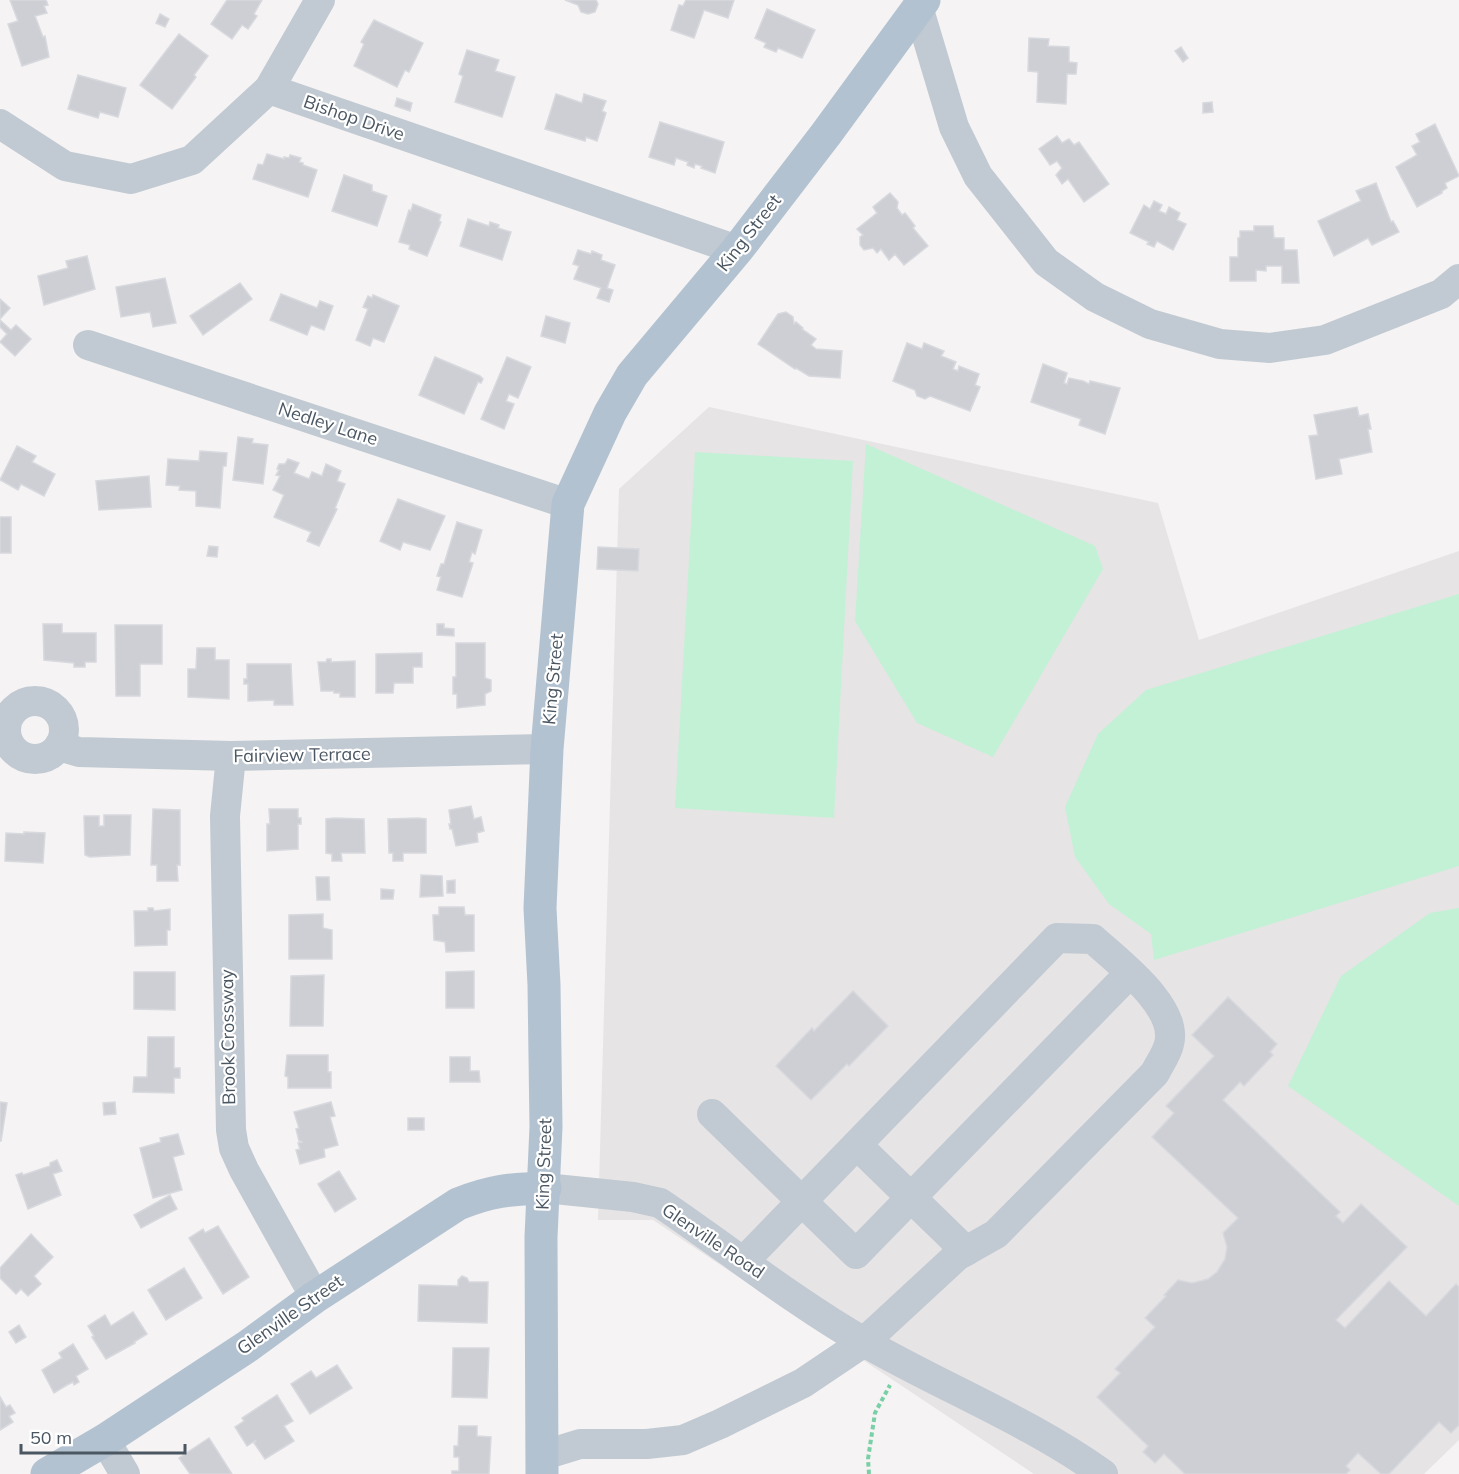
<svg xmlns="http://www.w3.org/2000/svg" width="1459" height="1474" font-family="Mulish,sans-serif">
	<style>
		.education { fill: #e6e4e5 }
		.green { fill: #c3f1d5 }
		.building { fill: #cdcfd5; stroke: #d7d9de; stroke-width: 1.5 }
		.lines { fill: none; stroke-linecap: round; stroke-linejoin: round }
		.path { stroke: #7ad0a6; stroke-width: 4; stroke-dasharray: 4.5 3; stroke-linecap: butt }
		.minor { stroke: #c1cad2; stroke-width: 30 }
		.major { stroke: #b3c2d1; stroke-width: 33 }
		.labels { text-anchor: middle; stroke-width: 4.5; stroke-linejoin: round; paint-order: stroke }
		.street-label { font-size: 18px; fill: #4a5661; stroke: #fff }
	</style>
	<rect width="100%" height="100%" fill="#f5f3f3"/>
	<path class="education" d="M 709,407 L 1158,503 L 1199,640 L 1459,551 L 1459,1440 L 1424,1474 L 1034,1474 L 653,1220 L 598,1220 L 619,489 Z"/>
	<g class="green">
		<path d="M 866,444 L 1095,546 L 1103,569 L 993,757 L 917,723 L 855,621 Z"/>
		<path d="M 695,452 L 853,461 L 834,818 L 675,808 Z"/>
		<path d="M 1459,594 L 1459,866 L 1154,960 L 1151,934 L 1109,904 L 1075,857 L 1065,807 L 1098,734 L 1146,690 Z"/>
		<path d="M 1459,908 L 1459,1206 L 1288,1086 L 1341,976 L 1430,913 Z"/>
	</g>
	<g class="building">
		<path d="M 10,0 L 46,0 L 48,5 L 44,6 L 47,13 L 35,16 L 43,37 L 45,36 L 49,57 L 22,66 L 8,24 L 18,21 Z"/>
		<path d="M 227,0 L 262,0 L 254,14 L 257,16 L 248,29 L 242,25 L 232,39 L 211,24 Z"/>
		<path d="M 565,0 L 596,0 L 598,4 L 595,12 L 588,14 L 581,12 L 578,5 Z"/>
		<path d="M 686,0 L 734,0 L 728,18 L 704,10 L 694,38 L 671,30 L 679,5 L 683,6 Z"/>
		<path d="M 767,9 L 815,30 L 802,58 L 778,48 L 776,52 L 764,47 L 766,43 L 755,38 Z"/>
		<path d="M 160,14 L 169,19 L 165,27 L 156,23 Z"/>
		<path d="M 374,20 L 423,43 L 409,72 L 405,70 L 397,87 L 354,66 L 364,44 L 361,42 Z"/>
		<path d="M 179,34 L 208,56 L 194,75 L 196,77 L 172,109 L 140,85 Z"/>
		<path d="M 1029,38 L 1049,39 L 1048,46 L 1069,47 L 1069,62 L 1077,63 L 1076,74 L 1067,74 L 1066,104 L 1037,102 L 1038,72 L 1028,71 Z"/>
		<path d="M 1181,47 L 1188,58 L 1183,62 L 1175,51 Z"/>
		<path d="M 467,50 L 499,60 L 495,71 L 515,77 L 502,117 L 455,102 L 463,76 L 459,74 Z"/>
		<path d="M 78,75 L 126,88 L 118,117 L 100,112 L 98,118 L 68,109 Z"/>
		<path d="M 556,94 L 582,103 L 584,94 L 606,101 L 602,111 L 606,113 L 597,141 L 586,137 L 585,141 L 545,129 Z"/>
		<path d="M 397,98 L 412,103 L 410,111 L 395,106 Z"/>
		<path d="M 1212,102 L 1213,112 L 1203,113 L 1203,103 Z"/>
		<path d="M 660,122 L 724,142 L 715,173 L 701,168 L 702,166 L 695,164 L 694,168 L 687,165 L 688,162 L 676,158 L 674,165 L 649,157 Z"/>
		<path d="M 1435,124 L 1459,176 L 1445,183 L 1447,188 L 1442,191 L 1442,193 L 1417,207 L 1396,167 L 1417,155 L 1412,146 L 1420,142 L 1416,134 Z"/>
		<path d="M 1057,136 L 1062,143 L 1069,139 L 1074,145 L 1079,142 L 1109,184 L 1084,202 L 1068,179 L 1062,184 L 1056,175 L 1062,168 L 1057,161 L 1050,165 L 1039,149 Z"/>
		<path d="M 267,154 L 284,159 L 284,157 L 289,158 L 290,155 L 301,158 L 299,162 L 303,163 L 303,165 L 317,170 L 308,197 L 253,179 L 258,164 L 263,165 Z"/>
		<path d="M 344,175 L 372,185 L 372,191 L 387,196 L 377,226 L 332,211 Z"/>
		<path d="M 1376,183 L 1391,222 L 1393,221 L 1399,232 L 1372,245 L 1368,238 L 1334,256 L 1318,221 L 1361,201 L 1356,191 Z"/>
		<path d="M 890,193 L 898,202 L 897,208 L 902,215 L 905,213 L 915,226 L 913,228 L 928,246 L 904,265 L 895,254 L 889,260 L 881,249 L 877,253 L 873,248 L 864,250 L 860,245 L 860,237 L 863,235 L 857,229 L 877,213 L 873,207 Z"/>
		<path d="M 1154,201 L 1162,205 L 1159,211 L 1166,214 L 1169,207 L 1180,213 L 1177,220 L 1186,224 L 1173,250 L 1157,241 L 1154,247 L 1147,244 L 1149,242 L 1130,233 L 1144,205 L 1150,209 Z"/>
		<path d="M 413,204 L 441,215 L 439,221 L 441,222 L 427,256 L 409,249 L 410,245 L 399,242 L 409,210 L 411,211 Z"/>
		<path d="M 468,219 L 489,226 L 490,222 L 499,225 L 498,228 L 511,232 L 502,260 L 460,246 Z"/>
		<path d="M 1254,226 L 1273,226 L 1274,238 L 1284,238 L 1284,250 L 1297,250 L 1299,283 L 1282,283 L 1282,266 L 1266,266 L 1266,271 L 1256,270 L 1256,281 L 1230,281 L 1230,257 L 1238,257 L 1238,238 L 1240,238 L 1240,231 L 1254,231 Z"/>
		<path d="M 578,250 L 591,254 L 592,251 L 602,255 L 601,260 L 615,265 L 607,288 L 613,290 L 609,302 L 597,298 L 601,288 L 574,279 L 579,266 L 573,264 Z"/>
		<path d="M 87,256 L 95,289 L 44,305 L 38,276 L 68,268 L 66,261 Z"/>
		<path d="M 165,278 L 176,323 L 153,327 L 150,312 L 121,317 L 116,287 Z"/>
		<path d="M 240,283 L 252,299 L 203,335 L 190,316 Z"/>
		<path d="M 281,294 L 317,308 L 320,301 L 333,306 L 324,330 L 311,325 L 307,335 L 270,320 Z"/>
		<path d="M 373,295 L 399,306 L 384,342 L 373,338 L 370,346 L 356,340 L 368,309 L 363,307 L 368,296 L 372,298 Z"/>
		<path d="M 0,299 L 10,308 L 0,319 Z"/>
		<path d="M 786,312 L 793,317 L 794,324 L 796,322 L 803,328 L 802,329 L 816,339 L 811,345 L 816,349 L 842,351 L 840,378 L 809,376 L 796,368 L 795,369 L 758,344 L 778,314 Z"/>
		<path d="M 546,316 L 570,323 L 565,343 L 541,336 Z"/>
		<path d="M 0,320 L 11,330 L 16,325 L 31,339 L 15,356 L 0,342 L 7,334 L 0,327 Z"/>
		<path d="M 907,343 L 922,349 L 924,343 L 944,351 L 941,356 L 956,362 L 953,369 L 958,371 L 959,366 L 979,374 L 975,385 L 980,387 L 970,411 L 930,396 L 925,399 L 917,396 L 915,390 L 893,381 Z"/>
		<path d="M 435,357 L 480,376 L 483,379 L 481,383 L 478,382 L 464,414 L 419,395 Z"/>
		<path d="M 507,357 L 531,367 L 518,398 L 509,394 L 506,401 L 514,404 L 504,429 L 481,419 Z"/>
		<path d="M 1043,364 L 1067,373 L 1064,383 L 1067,384 L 1069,378 L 1083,381 L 1089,384 L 1090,381 L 1120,388 L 1105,434 L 1079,425 L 1081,419 L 1031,402 Z"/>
		<path d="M 1357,407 L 1359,416 L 1368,414 L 1371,429 L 1368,429 L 1372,452 L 1339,459 L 1342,474 L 1316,479 L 1309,436 L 1318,435 L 1314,415 Z"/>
		<path d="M 238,437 L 253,439 L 252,443 L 268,445 L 263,484 L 233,480 Z"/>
		<path d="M 17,446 L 36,456 L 32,462 L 55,474 L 44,496 L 21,484 L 18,490 L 0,480 Z"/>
		<path d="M 200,451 L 227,453 L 226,466 L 223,466 L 220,508 L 196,506 L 196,491 L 179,490 L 180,486 L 166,485 L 168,459 L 199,461 Z"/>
		<path d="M 288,459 L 299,463 L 294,473 L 309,479 L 312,472 L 322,476 L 326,464 L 341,471 L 337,481 L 345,484 L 335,508 L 337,509 L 319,546 L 307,541 L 311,532 L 274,517 L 284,495 L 273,490 L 280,476 L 276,475 L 279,470 L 277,469 L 279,464 L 285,464 Z"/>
		<path d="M 149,476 L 151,507 L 99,510 L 96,481 Z"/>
		<path d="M 398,499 L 445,516 L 430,550 L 403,542 L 400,550 L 380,541 Z"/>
		<rect x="0" y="517" width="11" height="36"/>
		<path d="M 457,522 L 482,530 L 475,554 L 472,552 L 469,562 L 473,563 L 462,597 L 437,590 L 441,577 L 437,576 L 441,564 L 444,564 Z"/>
		<path d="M 209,546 L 218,547 L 217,557 L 207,556 Z"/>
		<path d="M 598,547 L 639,549 L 638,571 L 597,569 Z"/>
		<path d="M 43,624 L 62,624 L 62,633 L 96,633 L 96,662 L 85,662 L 85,667 L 74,667 L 74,663 L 44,660 Z"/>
		<path d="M 437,624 L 444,624 L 444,628 L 454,629 L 454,636 L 437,635 Z"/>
		<path d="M 115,625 L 162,625 L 162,664 L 140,664 L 140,696 L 116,696 Z"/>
		<path d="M 456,643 L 485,643 L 485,678 L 491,680 L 491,691 L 485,694 L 485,705 L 457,708 L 457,694 L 453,694 L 453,677 L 456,677 Z"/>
		<path d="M 197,648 L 215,648 L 215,660 L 229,660 L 229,699 L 188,697 L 188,669 L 196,669 Z"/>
		<path d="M 422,653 L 422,667 L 413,667 L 413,683 L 394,683 L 393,693 L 376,693 L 376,654 Z"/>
		<path d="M 327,659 L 331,659 L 331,662 L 355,661 L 355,697 L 340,697 L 340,693 L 334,693 L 334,691 L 321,691 L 318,662 L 326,662 Z"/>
		<path d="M 247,664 L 291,664 L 293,705 L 274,705 L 274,700 L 248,701 L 248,684 L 244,684 L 244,679 L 247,679 Z"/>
		<path d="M 471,806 L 474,819 L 481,817 L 484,831 L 477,833 L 478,842 L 456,846 L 452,829 L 450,829 L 449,824 L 451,824 L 449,810 Z"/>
		<path d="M 153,809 L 180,810 L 180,865 L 177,865 L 178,881 L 157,881 L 157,865 L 151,865 Z"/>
		<path d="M 269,809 L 298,809 L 298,818 L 301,818 L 301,824 L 298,824 L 298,849 L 267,851 L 267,824 L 270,824 Z"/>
		<path d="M 104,815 L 131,815 L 130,855 L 90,857 L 85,855 L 84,816 L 99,816 L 99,826 L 104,826 Z"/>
		<path d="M 334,818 L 364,819 L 365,853 L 341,853 L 342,861 L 332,861 L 332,854 L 326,853 L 326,819 Z"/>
		<path d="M 418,818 L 426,819 L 426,853 L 403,853 L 403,861 L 393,861 L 393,853 L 389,853 L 388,819 Z"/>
		<path d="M 24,832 L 45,833 L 43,863 L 5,861 L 6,833 L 24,834 Z"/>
		<path d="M 421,875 L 442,876 L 443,896 L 420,897 Z"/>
		<path d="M 316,877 L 329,877 L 330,900 L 317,900 Z"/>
		<path d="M 455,880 L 455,893 L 447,893 L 447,881 Z"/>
		<path d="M 381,889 L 394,890 L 393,899 L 381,899 Z"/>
		<path d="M 439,907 L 464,907 L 465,915 L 474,915 L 474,951 L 446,952 L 445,942 L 434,940 L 433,915 L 439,915 Z"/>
		<path d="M 148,908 L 153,908 L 154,911 L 170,909 L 170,930 L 167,930 L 167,945 L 135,946 L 134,911 L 148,911 Z"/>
		<path d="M 323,914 L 323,928 L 332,930 L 332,959 L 289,959 L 289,915 Z"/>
		<path d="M 474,971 L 474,1008 L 446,1008 L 446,972 Z"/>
		<path d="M 134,972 L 175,972 L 175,1010 L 134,1009 Z"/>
		<path d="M 324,975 L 323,1026 L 290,1026 L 291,976 Z"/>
		<path d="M 853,991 L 888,1026 L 849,1066 L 847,1064 L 811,1100 L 776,1066 L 812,1028 L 814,1031 Z"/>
		<path d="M 1228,997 L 1277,1044 L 1270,1052 L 1273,1055 L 1244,1086 L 1240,1082 L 1223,1100 L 1340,1212 L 1336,1216 L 1343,1223 L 1361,1204 L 1407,1247 L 1336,1320 L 1345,1328 L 1389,1281 L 1426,1316 L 1456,1284 L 1459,1287 L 1459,1425 L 1451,1433 L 1439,1422 L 1389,1474 L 1381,1474 L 1358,1453 L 1346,1466 L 1350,1470 L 1346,1474 L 1185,1474 L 1164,1454 L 1155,1463 L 1143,1452 L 1148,1446 L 1097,1397 L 1120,1373 L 1115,1369 L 1155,1327 L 1145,1318 L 1166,1296 L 1164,1295 L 1178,1280 L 1192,1283 L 1208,1279 L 1217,1272 L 1225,1259 L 1227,1247 L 1223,1233 L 1238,1218 L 1152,1137 L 1174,1113 L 1166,1106 L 1214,1056 L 1192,1035 Z"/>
		<path d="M 148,1037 L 174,1037 L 174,1068 L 180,1068 L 180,1078 L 174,1078 L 174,1093 L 133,1092 L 134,1077 L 147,1077 Z"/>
		<path d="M 287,1055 L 328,1055 L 328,1072 L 331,1072 L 331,1088 L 288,1088 L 288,1077 L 285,1076 Z"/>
		<path d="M 450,1057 L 470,1057 L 470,1071 L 479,1071 L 480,1082 L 450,1082 Z"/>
		<path d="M 0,1102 L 7,1103 L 1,1141 L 0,1141 Z"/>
		<path d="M 115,1102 L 116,1114 L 104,1115 L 103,1103 Z"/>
		<path d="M 331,1102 L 335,1116 L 330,1117 L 338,1145 L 324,1149 L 325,1157 L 300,1164 L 296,1150 L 300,1149 L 298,1143 L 303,1142 L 299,1141 L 296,1129 L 299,1128 L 294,1112 Z"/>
		<rect x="408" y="1118" width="16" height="12"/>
		<path d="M 178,1134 L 184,1154 L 173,1157 L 182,1190 L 153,1198 L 140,1148 L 161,1142 L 160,1138 Z"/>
		<path d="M 57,1160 L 62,1171 L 53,1174 L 61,1195 L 28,1209 L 16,1175 L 22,1173 L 23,1175 L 50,1166 L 50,1163 Z"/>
		<path d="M 339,1171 L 356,1199 L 335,1212 L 318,1184 Z"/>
		<path d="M 170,1195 L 177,1209 L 141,1228 L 134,1215 Z"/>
		<path d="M 218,1226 L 249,1277 L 223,1294 L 189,1238 L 203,1229 L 205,1233 Z"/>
		<path d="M 31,1234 L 53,1257 L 34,1276 L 41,1284 L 28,1296 L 21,1289 L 16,1294 L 0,1278 L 0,1268 Z"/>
		<path d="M 184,1268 L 202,1298 L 166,1320 L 148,1290 Z"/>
		<path d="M 462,1276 L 467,1278 L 469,1282 L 488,1282 L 487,1323 L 418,1321 L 419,1285 L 458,1286 L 458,1280 Z"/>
		<path d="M 133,1312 L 147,1334 L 134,1342 L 135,1343 L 106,1359 L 92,1337 L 94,1336 L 88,1326 L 105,1315 L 111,1326 Z"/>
		<path d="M 19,1325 L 26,1337 L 16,1343 L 9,1332 Z"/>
		<path d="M 73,1344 L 88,1369 L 76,1376 L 79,1382 L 74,1385 L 73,1382 L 67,1385 L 54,1393 L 42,1370 L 62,1358 L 59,1353 Z"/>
		<path d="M 453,1348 L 489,1348 L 487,1398 L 452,1397 Z"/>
		<path d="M 337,1365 L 352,1388 L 310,1414 L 291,1384 L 311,1371 L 316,1378 Z"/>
		<path d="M 277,1395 L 293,1421 L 284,1426 L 294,1441 L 265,1459 L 254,1443 L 256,1440 L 247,1446 L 235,1427 L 244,1421 L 242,1418 Z"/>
		<path d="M 0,1397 L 6,1407 L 10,1405 L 15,1413 L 9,1416 L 13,1422 L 0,1430 Z"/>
		<path d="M 459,1426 L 477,1426 L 477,1436 L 491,1437 L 489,1474 L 452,1474 L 452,1471 L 459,1471 L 459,1457 L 454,1457 L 454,1446 L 458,1446 Z"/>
		<path d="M 209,1438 L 232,1474 L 190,1474 L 179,1458 Z"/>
	</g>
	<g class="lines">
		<path class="path" d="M 869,1474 L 868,1459 L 875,1413 L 890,1385"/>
		<g class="minor">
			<path d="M 919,10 L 954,127 L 978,176 L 1046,262 L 1095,297 L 1150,324 L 1220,344 L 1270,348 L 1325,340 L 1441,294 L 1459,279"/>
			<path d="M 269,89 L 320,0"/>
			<path d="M 0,124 L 65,166 L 131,179 L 192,160 L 269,89 L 737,250"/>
			<path d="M 88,345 L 568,504"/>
			<circle cx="35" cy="730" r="29"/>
			<path d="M 59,746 L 79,752 L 231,756 L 547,749"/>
			<path d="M 231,756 L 225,816 L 231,1130 L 234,1148 L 244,1170 L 315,1297"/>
			<path d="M 712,1114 L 856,1254 L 1130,973"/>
			<path d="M 857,1145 L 966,1251"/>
			<path d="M 545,1188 L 633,1197 L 660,1203 C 728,1249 793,1301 864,1342 C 942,1387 1029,1421 1103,1474"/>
			<path d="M 105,1440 L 125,1474"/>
			<path d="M 541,1456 L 580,1444 L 647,1444 L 683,1440 L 720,1424 L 803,1383 L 864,1342 L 957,1256 L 996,1234 L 1155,1073 C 1159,1064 1167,1054 1169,1044 C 1179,1007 1118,962 1093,939 L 1057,938 L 744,1261"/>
		</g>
		<g class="major">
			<path d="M 47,1474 L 105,1440 L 248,1346 L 315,1297 L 458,1204 C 490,1191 510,1189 545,1188"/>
			<path d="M 542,1474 L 541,1237 L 546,1127 L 544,985 L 540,908 L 547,749 L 568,504 L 610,413 L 632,375 L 737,250 L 826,134 L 924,0"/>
		</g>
	</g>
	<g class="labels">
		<g class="street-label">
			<text transform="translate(354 118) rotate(19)" y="6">Bishop Drive</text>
			<text transform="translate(749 233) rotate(-52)" y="6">King Street</text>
			<text transform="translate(328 424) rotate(18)" y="6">Nedley Lane</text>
			<text transform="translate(553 679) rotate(-85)" y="6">King Street</text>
			<text transform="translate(302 755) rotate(-1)" y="6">Fairview Terrace</text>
			<text transform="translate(228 1037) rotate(-91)" y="6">Brook Crossway</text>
			<text transform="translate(544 1164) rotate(-88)" y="6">King Street</text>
			<text transform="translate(713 1241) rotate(34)" y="6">Glenville Road</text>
			<text transform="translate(290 1315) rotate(-35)" y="6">Glenville Street</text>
		</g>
	</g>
	<path d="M21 1444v9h164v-9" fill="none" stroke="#4a5661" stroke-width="3"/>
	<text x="30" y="1444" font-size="18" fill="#4a5661" stroke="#ffffff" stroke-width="4.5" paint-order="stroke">50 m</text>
</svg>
